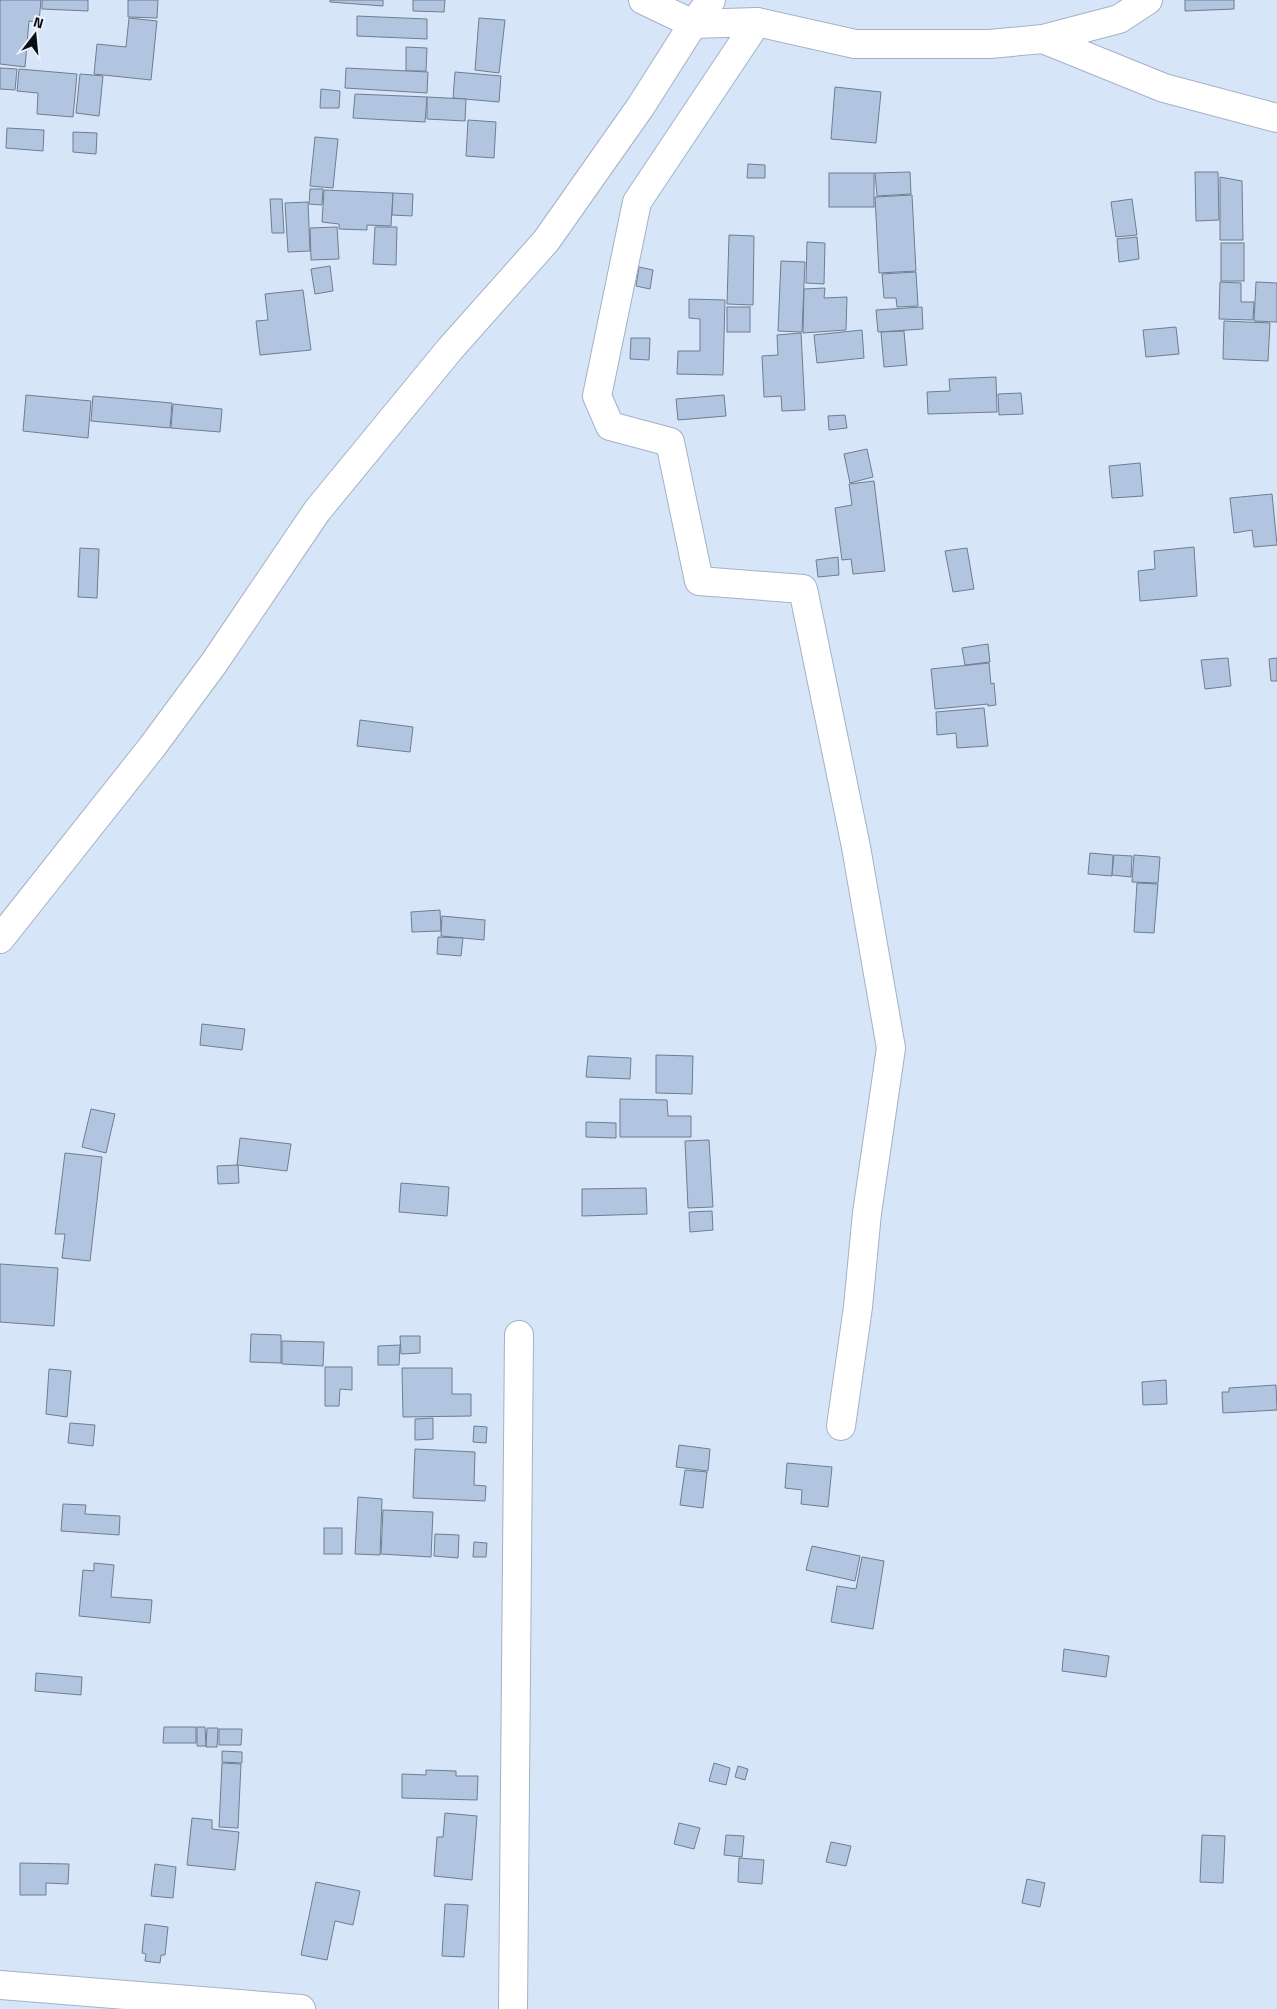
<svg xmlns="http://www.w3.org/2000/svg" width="1277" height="2009" font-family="'Titillium Web',sans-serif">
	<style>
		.building { fill: #b1c5e1; stroke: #707d8f }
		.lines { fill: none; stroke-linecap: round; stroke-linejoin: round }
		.minor-casing { stroke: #a4b1c5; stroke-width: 30 }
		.minor { stroke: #fff; stroke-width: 28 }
	</style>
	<rect width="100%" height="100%" fill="#d7e5f9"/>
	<g class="building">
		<path d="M 0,0 L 41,0 L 39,22 L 29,21 L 25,67 L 0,64 Z"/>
		<path d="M 42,0 L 88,0 L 88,11 L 42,9 Z"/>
		<path d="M 128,0 L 158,0 L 157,18 L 128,17 Z"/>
		<path d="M 330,0 L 383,0 L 383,6 L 330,2 Z"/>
		<path d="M 413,0 L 445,0 L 444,12 L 413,11 Z"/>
		<path d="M 1185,0 L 1234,0 L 1234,9 L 1185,11 Z"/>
		<path d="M 357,16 L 427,19 L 427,39 L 357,36 Z"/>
		<path d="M 129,18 L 157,21 L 151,80 L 94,74 L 97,44 L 126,47 Z"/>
		<path d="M 479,18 L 505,20 L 499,73 L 475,70 Z"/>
		<path d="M 406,47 L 427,48 L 426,71 L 406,71 Z"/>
		<path d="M 0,68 L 17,69 L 15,90 L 0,89 Z"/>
		<path d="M 346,68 L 428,72 L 427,93 L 345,88 Z"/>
		<path d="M 19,69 L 77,74 L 73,117 L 37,114 L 38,93 L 17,91 Z"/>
		<path d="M 455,72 L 501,76 L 499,102 L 453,98 Z"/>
		<path d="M 80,74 L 103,76 L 99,116 L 76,113 Z"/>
		<path d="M 835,87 L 881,92 L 876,143 L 831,139 Z"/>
		<path d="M 321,89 L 340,91 L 339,108 L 320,108 Z"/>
		<path d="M 355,94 L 427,97 L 425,122 L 353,118 Z"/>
		<path d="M 427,97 L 466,99 L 465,121 L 427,119 Z"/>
		<path d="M 468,120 L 496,122 L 494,158 L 466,156 Z"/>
		<path d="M 7,128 L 44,130 L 43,151 L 6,148 Z"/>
		<path d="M 73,132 L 97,133 L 96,154 L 73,152 Z"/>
		<path d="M 315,137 L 338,139 L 333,188 L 310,186 Z"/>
		<path d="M 748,164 L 765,165 L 765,178 L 747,178 Z"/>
		<path d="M 910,172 L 911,194 L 877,196 L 875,173 Z"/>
		<path d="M 1195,172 L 1218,172 L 1219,220 L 1196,221 Z"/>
		<rect x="829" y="173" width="45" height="34"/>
		<path d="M 1220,177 L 1242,181 L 1243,240 L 1220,240 Z"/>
		<path d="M 310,189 L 323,189 L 322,205 L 309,204 Z"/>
		<path d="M 324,190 L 393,193 L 391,226 L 367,225 L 367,230 L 339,229 L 339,224 L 322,222 Z"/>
		<path d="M 393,193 L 413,194 L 412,216 L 392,215 Z"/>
		<path d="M 912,195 L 916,271 L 879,273 L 875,197 Z"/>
		<path d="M 270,199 L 282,199 L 284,233 L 272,233 Z"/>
		<path d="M 1132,199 L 1137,235 L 1116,237 L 1111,202 Z"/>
		<path d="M 308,202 L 310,251 L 288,252 L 285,203 Z"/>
		<path d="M 337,227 L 339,259 L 311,260 L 310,228 Z"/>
		<path d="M 375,227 L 397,227 L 396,265 L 373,264 Z"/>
		<path d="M 729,235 L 754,236 L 753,305 L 727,304 Z"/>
		<path d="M 1137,237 L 1139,259 L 1119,262 L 1117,239 Z"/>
		<path d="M 807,242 L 825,243 L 824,284 L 806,283 Z"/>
		<rect x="1221" y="243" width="23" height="38"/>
		<path d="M 781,261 L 805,262 L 802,332 L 778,331 Z"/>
		<path d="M 330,266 L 333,291 L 315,294 L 311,269 Z"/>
		<path d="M 639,267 L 653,270 L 650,289 L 636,286 Z"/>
		<path d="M 916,272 L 918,306 L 897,307 L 896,298 L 884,298 L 882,274 Z"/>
		<path d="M 1220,282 L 1241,283 L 1241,302 L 1254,302 L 1253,320 L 1219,319 Z"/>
		<path d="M 1256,282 L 1277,283 L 1277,322 L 1254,321 Z"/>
		<path d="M 825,288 L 824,298 L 847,297 L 846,330 L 803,333 L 804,289 Z"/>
		<path d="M 303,290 L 311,350 L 260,355 L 256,321 L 268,320 L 265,294 Z"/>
		<path d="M 689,299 L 725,300 L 723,375 L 677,374 L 678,351 L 700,351 L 700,319 L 689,318 Z"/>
		<rect x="727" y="307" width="23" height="25"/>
		<path d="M 922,307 L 923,329 L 878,332 L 876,310 Z"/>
		<path d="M 1224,321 L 1270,323 L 1268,361 L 1223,359 Z"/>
		<path d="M 1176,327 L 1179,354 L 1146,357 L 1143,330 Z"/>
		<path d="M 862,330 L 864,358 L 817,363 L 814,335 Z"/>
		<path d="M 904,331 L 907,365 L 884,367 L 881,332 Z"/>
		<path d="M 801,333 L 805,410 L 782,411 L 781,396 L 764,397 L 762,356 L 778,355 L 777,335 Z"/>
		<path d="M 631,338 L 650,338 L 649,360 L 630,359 Z"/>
		<path d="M 996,377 L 997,412 L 928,414 L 927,392 L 950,391 L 949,379 Z"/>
		<path d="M 1021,393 L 1023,414 L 999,415 L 998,394 Z"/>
		<path d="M 26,395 L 91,401 L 88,438 L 23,431 Z"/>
		<path d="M 724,395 L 726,416 L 678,420 L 676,399 Z"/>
		<path d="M 93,396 L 172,403 L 170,428 L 91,421 Z"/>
		<path d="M 173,404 L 222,409 L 220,432 L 171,428 Z"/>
		<path d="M 845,415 L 847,428 L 829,430 L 828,416 Z"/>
		<path d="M 867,449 L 873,477 L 850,483 L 844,454 Z"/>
		<path d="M 1140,463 L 1143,496 L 1112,498 L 1109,466 Z"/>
		<path d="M 874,481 L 885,571 L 853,574 L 851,559 L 842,560 L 835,508 L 852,505 L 849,484 Z"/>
		<path d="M 1272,494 L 1277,545 L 1254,547 L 1252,530 L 1234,533 L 1230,498 Z"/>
		<path d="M 1194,547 L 1197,596 L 1140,601 L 1138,571 L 1155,569 L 1154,551 Z"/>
		<path d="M 80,548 L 99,549 L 97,598 L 78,597 Z"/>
		<path d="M 967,548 L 974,589 L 953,592 L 945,551 Z"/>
		<path d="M 838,557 L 839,575 L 818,577 L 816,560 Z"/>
		<path d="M 988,644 L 990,662 L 965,665 L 962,648 Z"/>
		<path d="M 1228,658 L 1231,686 L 1205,689 L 1201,660 Z"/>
		<path d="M 1277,658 L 1277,681 L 1271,681 L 1269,659 Z"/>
		<path d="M 989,663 L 991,684 L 994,683 L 996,705 L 988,706 L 988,704 L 935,709 L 931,669 Z"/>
		<path d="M 984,708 L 988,746 L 957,748 L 956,733 L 937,735 L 936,712 Z"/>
		<path d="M 360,720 L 413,727 L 410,752 L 357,746 Z"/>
		<path d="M 1090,853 L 1113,855 L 1112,876 L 1088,874 Z"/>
		<path d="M 1114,855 L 1132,856 L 1131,877 L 1112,875 Z"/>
		<path d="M 1134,855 L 1160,857 L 1158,883 L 1132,882 Z"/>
		<path d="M 1137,883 L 1158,884 L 1154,933 L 1134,932 Z"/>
		<path d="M 440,910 L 441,931 L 412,932 L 411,912 Z"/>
		<path d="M 442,916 L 485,920 L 484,940 L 441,936 Z"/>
		<path d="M 438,937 L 463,938 L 461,956 L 437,954 Z"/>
		<path d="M 202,1024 L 245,1029 L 242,1050 L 200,1045 Z"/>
		<path d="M 656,1055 L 693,1056 L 692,1094 L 656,1093 Z"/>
		<path d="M 588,1056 L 631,1058 L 630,1079 L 586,1077 Z"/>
		<path d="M 620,1099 L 667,1100 L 668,1116 L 691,1116 L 691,1137 L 620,1137 Z"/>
		<path d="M 91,1109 L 115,1114 L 106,1153 L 82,1147 Z"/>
		<path d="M 586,1122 L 616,1123 L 616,1138 L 586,1137 Z"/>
		<path d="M 240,1138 L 291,1144 L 287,1171 L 237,1165 Z"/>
		<path d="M 709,1140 L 713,1207 L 688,1208 L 685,1141 Z"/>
		<path d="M 65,1153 L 102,1157 L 90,1261 L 62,1258 L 65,1234 L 55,1234 Z"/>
		<path d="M 238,1165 L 239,1183 L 218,1184 L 217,1166 Z"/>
		<path d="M 401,1183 L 449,1187 L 447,1216 L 399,1212 Z"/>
		<path d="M 646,1188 L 647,1214 L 582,1216 L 582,1189 Z"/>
		<path d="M 712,1211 L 713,1230 L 690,1232 L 689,1212 Z"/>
		<path d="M 0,1264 L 58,1268 L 54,1326 L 0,1322 Z"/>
		<path d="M 251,1334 L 281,1335 L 281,1363 L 250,1362 Z"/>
		<path d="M 400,1336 L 420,1336 L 420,1353 L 401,1354 Z"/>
		<path d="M 282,1341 L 324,1342 L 323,1366 L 282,1364 Z"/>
		<path d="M 400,1345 L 399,1365 L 378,1365 L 378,1346 Z"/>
		<path d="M 325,1367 L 352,1367 L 352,1390 L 340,1389 L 339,1406 L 325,1406 Z"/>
		<path d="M 402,1368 L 452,1368 L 452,1394 L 471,1394 L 471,1416 L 403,1417 Z"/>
		<path d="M 49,1369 L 71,1371 L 67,1417 L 46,1414 Z"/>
		<path d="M 1166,1380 L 1167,1404 L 1143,1405 L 1142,1382 Z"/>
		<path d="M 1276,1385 L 1277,1410 L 1223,1413 L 1222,1392 L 1229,1392 L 1229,1388 Z"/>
		<path d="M 433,1418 L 433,1439 L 415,1440 L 415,1419 Z"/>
		<path d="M 70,1423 L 95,1425 L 93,1446 L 68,1443 Z"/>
		<path d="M 474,1426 L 487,1427 L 486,1443 L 473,1442 Z"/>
		<path d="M 679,1445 L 710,1449 L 708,1471 L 676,1467 Z"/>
		<path d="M 415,1449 L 475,1452 L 474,1485 L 486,1486 L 485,1501 L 413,1498 Z"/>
		<path d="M 787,1463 L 832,1467 L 828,1507 L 801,1504 L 802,1490 L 785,1488 Z"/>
		<path d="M 685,1470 L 707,1472 L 703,1508 L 680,1505 Z"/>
		<path d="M 358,1497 L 382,1499 L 380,1555 L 355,1554 Z"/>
		<path d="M 63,1504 L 86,1505 L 85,1514 L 120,1516 L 119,1535 L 61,1531 Z"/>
		<path d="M 383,1510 L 433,1512 L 431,1557 L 381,1554 Z"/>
		<rect x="324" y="1528" width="18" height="26"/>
		<path d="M 435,1534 L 459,1535 L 458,1558 L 434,1556 Z"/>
		<path d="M 474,1542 L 487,1543 L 486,1557 L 473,1557 Z"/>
		<path d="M 812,1546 L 860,1556 L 855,1581 L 806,1570 Z"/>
		<path d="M 862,1557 L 884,1561 L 873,1629 L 831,1622 L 837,1586 L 856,1589 Z"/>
		<path d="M 94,1563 L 114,1565 L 111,1597 L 152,1600 L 150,1623 L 79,1616 L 83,1570 L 94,1571 Z"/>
		<path d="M 1064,1649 L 1109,1656 L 1106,1677 L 1062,1671 Z"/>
		<path d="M 36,1673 L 82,1677 L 81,1695 L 35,1691 Z"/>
		<path d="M 164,1727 L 196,1727 L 196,1743 L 163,1743 Z"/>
		<path d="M 197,1727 L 205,1727 L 206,1746 L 197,1746 Z"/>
		<path d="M 207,1728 L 218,1728 L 217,1747 L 206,1747 Z"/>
		<path d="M 219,1729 L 242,1729 L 241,1745 L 219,1745 Z"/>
		<path d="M 222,1751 L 242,1752 L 242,1763 L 222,1762 Z"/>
		<path d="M 222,1763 L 241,1764 L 238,1828 L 219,1827 Z"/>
		<path d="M 714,1763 L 730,1768 L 726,1785 L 709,1781 Z"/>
		<path d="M 738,1766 L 748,1769 L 745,1780 L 735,1777 Z"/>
		<path d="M 426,1770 L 456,1771 L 456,1776 L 478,1776 L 477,1800 L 402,1798 L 402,1774 L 426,1775 Z"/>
		<path d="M 445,1813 L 477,1816 L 472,1880 L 434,1876 L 437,1837 L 443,1837 Z"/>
		<path d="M 192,1818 L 212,1820 L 212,1829 L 239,1832 L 235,1870 L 187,1865 Z"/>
		<path d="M 679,1823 L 700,1828 L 694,1849 L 674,1844 Z"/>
		<path d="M 726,1835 L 744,1836 L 742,1857 L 724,1855 Z"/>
		<path d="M 1202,1835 L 1225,1836 L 1223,1883 L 1200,1882 Z"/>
		<path d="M 831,1842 L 851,1846 L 846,1866 L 826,1862 Z"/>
		<path d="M 739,1858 L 764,1860 L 762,1884 L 738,1882 Z"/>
		<path d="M 20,1863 L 69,1864 L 68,1884 L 46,1883 L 46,1895 L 20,1895 Z"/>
		<path d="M 155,1864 L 176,1867 L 173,1898 L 151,1896 Z"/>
		<path d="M 1027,1879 L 1045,1883 L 1040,1907 L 1022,1903 Z"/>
		<path d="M 316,1882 L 360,1891 L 353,1925 L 335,1921 L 327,1960 L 301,1955 Z"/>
		<path d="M 445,1904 L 468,1905 L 464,1957 L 442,1956 Z"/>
		<path d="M 145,1924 L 168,1927 L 165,1955 L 161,1955 L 160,1963 L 145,1961 L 146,1954 L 142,1953 Z"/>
	</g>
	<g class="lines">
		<g class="minor-casing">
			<g id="minor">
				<path d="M 643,0 L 693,24 L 757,22 L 855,44 L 990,44 L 1043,39 L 1119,19 L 1148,0"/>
				<path d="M 757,22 L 637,202 L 597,396 L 610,426 L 670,442 L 699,581 L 803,589 L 856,847 L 891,1048 L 867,1213 L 858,1307 L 841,1426"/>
				<path d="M 1043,39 L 1164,88 L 1277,118"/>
				<path d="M 0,939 L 152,747 L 214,663 L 317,511 L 450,349 L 546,241 L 641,106 L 693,24 L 711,0"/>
				<path d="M 0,1985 L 301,2009"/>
				<path d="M 513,2009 L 519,1335"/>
			</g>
		</g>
		<use href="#minor" class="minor"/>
	</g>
	<g transform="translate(35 35) rotate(16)" stroke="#e9f1fe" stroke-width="4" paint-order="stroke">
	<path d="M0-4L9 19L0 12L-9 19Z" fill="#0a0f15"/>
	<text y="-8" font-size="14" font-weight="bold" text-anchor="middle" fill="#0a0f15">N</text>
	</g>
</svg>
